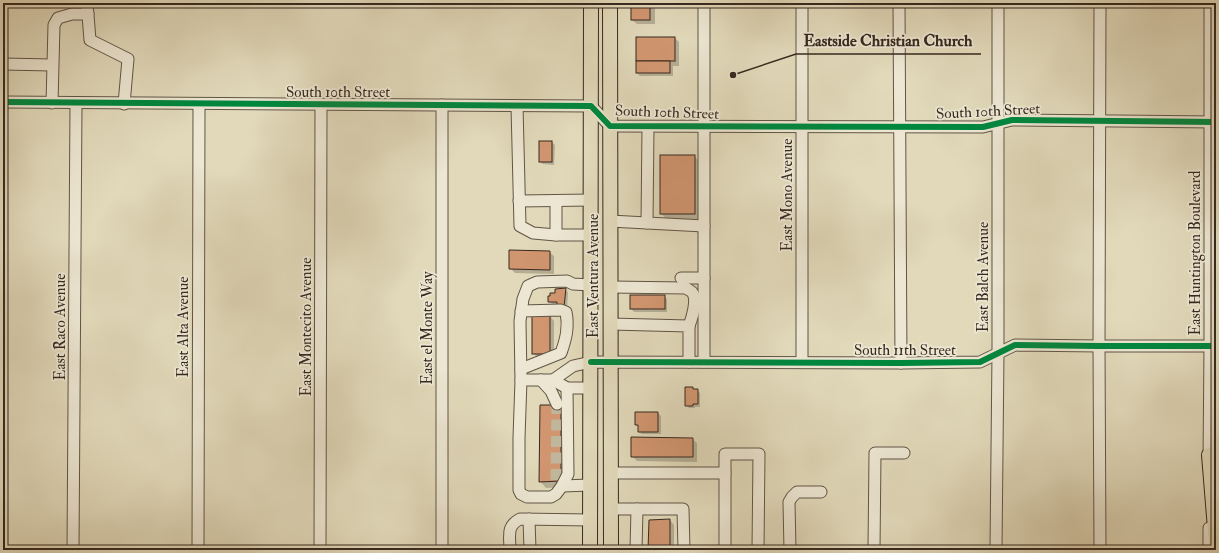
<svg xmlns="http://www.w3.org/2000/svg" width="1219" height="553" font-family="'IM FELL Double Pica',serif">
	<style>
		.grass { fill: url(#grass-tufts); stroke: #757457 }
		.shadow { fill: #0003 }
		.building { fill: #d19670; stroke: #36291f }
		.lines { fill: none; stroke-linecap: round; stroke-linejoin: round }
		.minor-tunnel { stroke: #bfb69b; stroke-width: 11; stroke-dasharray: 11 5.5; stroke-linecap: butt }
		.minor-casing { stroke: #615546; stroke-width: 13 }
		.major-casing { stroke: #36291f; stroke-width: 16 }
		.minor { stroke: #ece6d2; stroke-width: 11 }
		.major { stroke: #e1d9ba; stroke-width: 14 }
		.cycleway-casing { stroke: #ece6d2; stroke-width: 8 }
		.cycleway { stroke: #00873e; stroke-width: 6 }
		.labels { text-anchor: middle; stroke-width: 3.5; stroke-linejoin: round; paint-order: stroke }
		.street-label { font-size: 15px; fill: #36291f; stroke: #ece6d2 }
		.leader { fill: none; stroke: #36291f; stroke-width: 1.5 }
		.callout-dot { fill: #36291f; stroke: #ece6d2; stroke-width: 1.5 }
		.callout-label { font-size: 16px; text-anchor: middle; font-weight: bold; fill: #36291f; stroke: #ece6d2; stroke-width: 3.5; stroke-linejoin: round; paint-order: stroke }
	</style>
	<defs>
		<pattern id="grass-tufts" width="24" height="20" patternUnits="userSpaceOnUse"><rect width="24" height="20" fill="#b4bf8f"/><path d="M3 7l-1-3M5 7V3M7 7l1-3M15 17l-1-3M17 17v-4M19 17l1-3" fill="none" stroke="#9ba47b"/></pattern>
	</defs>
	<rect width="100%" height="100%" fill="#e1d9ba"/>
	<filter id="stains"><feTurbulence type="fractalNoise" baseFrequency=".005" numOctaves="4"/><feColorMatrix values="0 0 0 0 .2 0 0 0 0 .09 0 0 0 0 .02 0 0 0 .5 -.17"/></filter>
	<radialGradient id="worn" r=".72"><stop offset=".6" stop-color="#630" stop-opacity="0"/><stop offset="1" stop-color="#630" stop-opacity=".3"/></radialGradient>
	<g class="grass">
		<path d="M 1216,141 L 1216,324 L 1215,323 L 1215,142 Z"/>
		<path d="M 1216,365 L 1216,474 L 1214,460 L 1214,368 Z"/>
	</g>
	<g class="shadow">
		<path d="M 632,3 L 655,3 L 655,24 L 637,24 L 632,20 Z"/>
		<path d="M 675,38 L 679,42 L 679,66 L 673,66 L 673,76 L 640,76 L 637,73 Z"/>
		<path d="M 552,142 L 555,145 L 554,165 L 543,164 L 540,162 Z"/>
		<path d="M 694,156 L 700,162 L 700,220 L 667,220 L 661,213 Z"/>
		<path d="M 549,252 L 554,256 L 554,274 L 515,273 L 510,268 Z"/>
		<path d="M 565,289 L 568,292 L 567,310 L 558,304 L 552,304 L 549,301 L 556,294 Z"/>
		<path d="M 664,296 L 667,299 L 667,312 L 634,312 L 631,309 Z"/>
		<path d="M 550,316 L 554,321 L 554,358 L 538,358 L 533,353 Z"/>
		<path d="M 692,388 L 694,390 L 697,390 L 700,393 L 700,407 L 695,407 L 695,408 L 689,408 L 686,405 Z"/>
		<path d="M 561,406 L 567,413 L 567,487 L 546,488 L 540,481 Z"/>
		<path d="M 658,413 L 661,416 L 661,434 L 642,434 L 639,432 L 639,427 L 636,424 Z"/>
		<path d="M 692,439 L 697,443 L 697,462 L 637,461 L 632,456 Z"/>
		<path d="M 670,520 L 674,525 L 674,550 L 649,550 Z"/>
	</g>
	<g class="building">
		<rect x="631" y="3" width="19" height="17"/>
		<rect x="636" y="37" width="39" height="24"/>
		<rect x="636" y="61" width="34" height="12"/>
		<rect x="539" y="141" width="13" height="21"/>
		<rect x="660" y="155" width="35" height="59"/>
		<path d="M 509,250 L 550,251 L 550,270 L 509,269 Z"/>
		<path d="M 566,288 L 564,307 L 557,307 L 557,302 L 548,302 L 548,296 L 550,296 L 550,293 L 555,293 L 555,289 Z"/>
		<rect x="630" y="295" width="35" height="14"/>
		<rect x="532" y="315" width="18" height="39"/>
		<path d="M 685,387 L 693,387 L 693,389 L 698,389 L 698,404 L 693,404 L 693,406 L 685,406 Z"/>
		<path d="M 540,405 L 561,405 L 561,481 L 539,482 Z"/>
		<path d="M 635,412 L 658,412 L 658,432 L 638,432 L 638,425 L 635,425 Z"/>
		<path d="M 631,437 L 693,438 L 693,457 L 631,457 Z"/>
		<path d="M 670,519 L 670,550 L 648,550 L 649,520 Z"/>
		<rect x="534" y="547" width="29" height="3"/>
	</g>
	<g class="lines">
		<path class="minor-tunnel" d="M 556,480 L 557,404"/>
		<g class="minor-casing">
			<g id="minor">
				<path d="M 87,3 L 90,40 L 128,59 L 124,104"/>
				<path d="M 704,3 L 704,362"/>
				<path d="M 899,3 L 901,363"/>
				<path d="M 1100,3 L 1099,346 L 1100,550"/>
				<path d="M 3,64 L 52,65"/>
				<path d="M 3,102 L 591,106 L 610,126 L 983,127 L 1012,120 L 1216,122"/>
				<path d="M 52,103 L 54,25 L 58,18 L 72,14 L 88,14"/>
				<path d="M 517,106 L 520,226 L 533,233 L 556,235 L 591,235"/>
				<path d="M 519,201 L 591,200"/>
				<path d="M 610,221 L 647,223 L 648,127"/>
				<path d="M 647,223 L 704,226"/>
				<path d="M 556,235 L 556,201"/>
				<path d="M 681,278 L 704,278"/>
				<path d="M 610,287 L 686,288 C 687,289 691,291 692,292 C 698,299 692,318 689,326"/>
				<path d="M 610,324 L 689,326 L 689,362"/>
				<path d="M 802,362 L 802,3"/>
				<path d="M 521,369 L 561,353 C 566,339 569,327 566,312 L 561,310 L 521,311"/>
				<path d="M 521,380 L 553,380 L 567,388 L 590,388"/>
				<path d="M 541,380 L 551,391 L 557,404"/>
				<path d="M 553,380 L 573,366 L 591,362 L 901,363 L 980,362 L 1015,345 L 1099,346 L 1216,346"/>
				<path d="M 567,388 L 568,474 L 562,486 L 556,494 L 551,497 L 527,497 L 521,494 L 519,490 L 519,438 L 521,380 L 520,321 L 523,299 L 528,286 L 537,282 L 567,281 L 573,284 L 591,285"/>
				<path d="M 1209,462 L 1210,346 L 1210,3"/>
				<path d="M 611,473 L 725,473"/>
				<path d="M 562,486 L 590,485"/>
				<path d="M 611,509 L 683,509 L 684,550"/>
				<path d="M 529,519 L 530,550"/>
				<path d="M 73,550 L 76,103"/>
				<path d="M 198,550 L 199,104"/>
				<path d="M 320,550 L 321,105"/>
				<path d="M 442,550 L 442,105"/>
				<path d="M 510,550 C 510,536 506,526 520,519 L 590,520"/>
				<path d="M 636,550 L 637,509"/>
				<path d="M 725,550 L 725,454 L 759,454 L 758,550"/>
				<path d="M 790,550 L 789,502 L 792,497 L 797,492 L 821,492"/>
				<path d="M 874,550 L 875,453 L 904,453"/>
				<path d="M 996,550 L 998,353 L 998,3"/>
				<path d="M 1209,550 L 1209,528"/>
			</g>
		</g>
		<g class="major-casing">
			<g id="major">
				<path d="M 610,3 L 611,550"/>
				<path d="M 1209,455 L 1216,541"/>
				<path d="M 590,550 L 591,3"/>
			</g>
		</g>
		<use href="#minor" class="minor"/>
		<use href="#major" class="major"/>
		<g class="cycleway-casing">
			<g id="cycleway">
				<path d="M 3,102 L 591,106 L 610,126 L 983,127 L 1012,120 L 1216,122"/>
				<path d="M 591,362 L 901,363 L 980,362 L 1015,345 L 1099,346 L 1216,346"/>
			</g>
		</g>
		<use href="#cycleway" class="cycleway"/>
	</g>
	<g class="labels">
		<g class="street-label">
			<text x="338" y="97">South 10th Street</text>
			<text transform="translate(988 111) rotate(-3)" y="5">South 10th Street</text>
			<text transform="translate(667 112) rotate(2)" y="5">South 10th Street</text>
			<text transform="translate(787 195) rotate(-90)" y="5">East Mono Avenue</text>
			<text transform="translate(1195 253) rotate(-90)" y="5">East Huntington Boulevard</text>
			<text transform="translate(593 276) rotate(-90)" y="5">East Ventura Avenue</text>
			<text transform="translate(983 277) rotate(-90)" y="5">East Balch Avenue</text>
			<text transform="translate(60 327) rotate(-90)" y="5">East Raco Avenue</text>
			<text transform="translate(183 327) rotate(-90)" y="5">East Alta Avenue</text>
			<text transform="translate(306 327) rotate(-90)" y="5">East Montecito Avenue</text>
			<text transform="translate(427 328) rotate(-90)" y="5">East el Monte Way</text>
			<text x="905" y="355">South 11th Street</text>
		</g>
	</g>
	<path class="leader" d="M733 75L796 54H981"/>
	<circle class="callout-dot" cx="733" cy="75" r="4"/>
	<g class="callout-label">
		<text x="888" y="46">Eastside Christian Church</text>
	</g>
	<rect width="1219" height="553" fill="none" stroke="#e1d9ba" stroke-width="16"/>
	<rect x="4" y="4" width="1211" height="545" fill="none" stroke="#36291f" stroke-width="2"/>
	<rect x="8" y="8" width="1203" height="537" fill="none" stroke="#36291f"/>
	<rect width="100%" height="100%" filter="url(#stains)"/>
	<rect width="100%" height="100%" fill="url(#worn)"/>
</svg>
